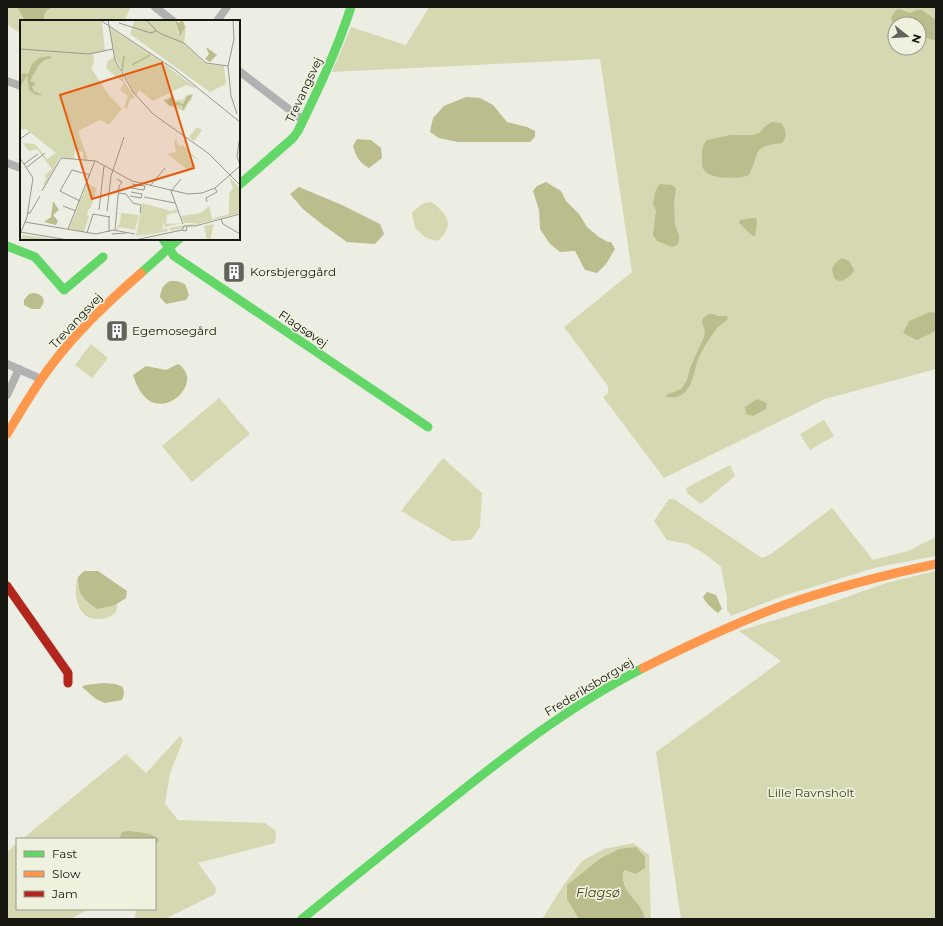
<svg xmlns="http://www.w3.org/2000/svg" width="943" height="926" font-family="Montserrat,sans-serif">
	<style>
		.green { fill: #d6d8b2; fill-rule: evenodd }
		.water { fill: #bbbd8d }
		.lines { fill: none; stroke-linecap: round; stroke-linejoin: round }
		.street { stroke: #b0b1b1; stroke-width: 8 }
		.fast { stroke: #63d668; stroke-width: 9 }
		.slow { stroke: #ff974d; stroke-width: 9 }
		.jam { stroke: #b3261e; stroke-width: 9 }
		.labels { text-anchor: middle; stroke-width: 3.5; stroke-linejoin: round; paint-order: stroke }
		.street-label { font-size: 12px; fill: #181812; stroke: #eff1df }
		.poi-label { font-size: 12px; fill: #181812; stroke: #eff1df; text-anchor: start }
		.park-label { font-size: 12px; fill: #434412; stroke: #eff1df }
		.water-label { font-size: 13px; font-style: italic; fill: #494a18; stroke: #eff1df }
		.inset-river { fill: none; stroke: #bbbd8d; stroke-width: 2 }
		.inset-road { fill: none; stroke: #97988f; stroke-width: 1 }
		.view { fill: #e8590c; fill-opacity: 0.15; stroke: #e8590c; stroke-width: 2 }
		.inset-edge { fill: none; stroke: #181812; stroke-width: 2 }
	</style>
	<rect width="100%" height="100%" fill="#ecede3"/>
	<g class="green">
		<path d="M 7,7 L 17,7 L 25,21 L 21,21 L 21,34 L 7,24 Z"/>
		<path d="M 54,7 L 131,7 L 124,21 L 44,21 L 45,12 L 47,9 Z"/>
		<path d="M 429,7 L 936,7 L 936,369 L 825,399 L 664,478 L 603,397 L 608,393 L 608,386 L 564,327 L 632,272 L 600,59 L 332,72 L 351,27 L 406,45 ZM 895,24 L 919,24 L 919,48 L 895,48 Z"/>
		<path d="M 432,202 C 448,216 455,224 438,241 L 426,238 L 415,228 L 412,212 L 424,203 Z"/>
		<path d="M 91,344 L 108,358 L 92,378 L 75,365 Z"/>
		<path d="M 219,398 L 250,434 L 192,482 L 162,446 Z"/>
		<path d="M 824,420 L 834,436 L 810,450 L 800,434 Z"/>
		<path d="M 443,458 L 482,493 L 480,527 L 471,540 L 452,541 L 401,511 Z"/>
		<path d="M 730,465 L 735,476 L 701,504 L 687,493 L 686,488 Z"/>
		<path d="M 669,499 L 674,499 L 762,558 L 771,554 L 832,508 L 873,560 L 908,551 L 936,537 L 936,556 L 878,567 L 783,596 L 731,616 L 727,610 L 727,598 L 721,567 L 705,554 L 688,544 L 667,540 L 654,521 Z"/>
		<path d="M 936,571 L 936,919 L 681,919 L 656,752 L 781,661 L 739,631 L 824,605 L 886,583 Z"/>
		<path d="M 78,577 L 78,586 L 115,605 L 118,604 C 117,607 117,610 115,613 C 110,619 95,621 88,617 C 75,609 74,590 78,577 Z"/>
		<path d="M 180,736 L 183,740 L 170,773 L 165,804 L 178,820 L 265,823 L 276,831 L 275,843 L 198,863 L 216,888 L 215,894 L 165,919 L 135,919 L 136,909 L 155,909 L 155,839 L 22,839 L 126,754 L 146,773 Z"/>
		<path d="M 17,843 L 17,909 L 89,909 L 70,919 L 7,919 L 7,852 Z"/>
		<path d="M 633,843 L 649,855 L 651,919 L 645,919 C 643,906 630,899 624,887 C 621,881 624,875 623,868 C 622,862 621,855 619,849 L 601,858 L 579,919 L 542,919 L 565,883 L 582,861 L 604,849 Z"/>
	</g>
	<g class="water">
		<path d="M 17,7 L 54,7 C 46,9 44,13 44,21 L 25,21 Z"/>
		<path d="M 899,9 L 910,13 L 917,10 L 922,10 L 936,20 L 936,41 L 927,38 L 919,40 L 919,24 L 895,24 L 895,31 L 891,18 L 895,11 Z"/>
		<path d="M 466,97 L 480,98 L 493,105 L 507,122 L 527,127 L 535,131 L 535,137 L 530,142 L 458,142 L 439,138 L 430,132 L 433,118 L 444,106 Z"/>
		<path d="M 772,122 L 781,123 C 786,129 788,136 782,143 C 750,147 761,152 749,175 C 740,179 710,180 704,170 C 701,166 702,160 702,155 C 702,149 703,144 707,140 L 731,135 L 753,135 L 761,132 L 764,127 Z"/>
		<path d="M 357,139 L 371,140 L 381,148 L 382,158 L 369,168 C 359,163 356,156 353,146 Z"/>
		<path d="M 546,182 L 561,191 L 566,201 L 579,214 L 587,227 L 599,237 L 608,242 L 611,242 L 615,249 L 606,264 L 597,273 L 585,270 L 575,251 L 560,252 L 550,244 L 540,229 L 539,210 L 533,191 L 537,186 Z"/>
		<path d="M 660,184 L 672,185 L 676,188 L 674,203 L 675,224 L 679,236 L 679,241 L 677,245 L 672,247 L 657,241 L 653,235 L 656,211 L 653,204 L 655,192 Z"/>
		<path d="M 299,187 L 342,205 L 380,224 L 384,234 L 375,244 L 347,242 L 323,225 L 303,209 L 290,194 Z"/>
		<path d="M 752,218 L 756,218 L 757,223 L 755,236 L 753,236 L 739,223 L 740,220 Z"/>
		<path d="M 842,258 L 849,261 L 854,270 C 852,276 844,281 838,281 L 834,278 L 832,269 L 836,262 Z"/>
		<path d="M 170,281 L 177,281 L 185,284 L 189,295 L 186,300 L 166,304 L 160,297 C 161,289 163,285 170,281 Z"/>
		<path d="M 34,293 C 40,294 43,296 44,302 L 40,309 L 32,309 L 24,305 L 24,300 L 29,294 Z"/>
		<path d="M 930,312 L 936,313 L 936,330 L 932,333 L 917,340 L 903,333 L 909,321 Z"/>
		<path d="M 709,314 L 714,314 L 717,316 L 727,316 L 728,319 C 725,322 721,324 718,327 C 712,334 706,343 701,353 C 692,369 695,401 667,397 L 666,395 L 681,389 L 687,380 L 690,368 L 704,337 L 705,331 L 702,322 L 703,318 Z"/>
		<path d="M 178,364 C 204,380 169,417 147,399 C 140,393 136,384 133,375 L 146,366 L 166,370 Z"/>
		<path d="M 757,399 L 767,403 L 766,409 L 753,416 L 746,414 L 745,407 Z"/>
		<path d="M 84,571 L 98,571 L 127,591 L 126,598 L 115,605 L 97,609 C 83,599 78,595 78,577 Z"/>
		<path d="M 707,592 L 716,595 L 722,609 L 718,613 C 712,608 706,604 703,597 Z"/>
		<path d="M 104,683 L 115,684 L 123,687 L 124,694 L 122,700 L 105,703 L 96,699 L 82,687 L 85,685 Z"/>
		<path d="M 127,831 C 137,832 152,832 159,840 L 155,846 L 155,839 L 121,839 L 120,837 L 122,832 Z"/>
		<path d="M 636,847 L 645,857 L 645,868 L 636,874 L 624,870 C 617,892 643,901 645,919 L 579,919 L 567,899 L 567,885 L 601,858 L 619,849 Z"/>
	</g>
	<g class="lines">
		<g class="street">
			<path d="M 155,7 L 173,21"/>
			<path d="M 217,21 L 227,7"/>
			<path d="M 239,71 L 303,120"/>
			<path d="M 7,81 L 21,86"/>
			<path d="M 7,163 L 21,168"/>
			<path d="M 7,364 L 41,379"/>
			<path d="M 7,395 L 19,369"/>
		</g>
		<g class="fast">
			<path d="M 239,185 L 293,138 L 298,131 C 318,90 337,50 351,7"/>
			<path d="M 163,239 L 174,256 L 428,427"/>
			<path d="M 7,246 L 35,257 L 64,290 L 103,257"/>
			<path d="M 141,273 L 179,239"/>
			<path d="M 302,919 C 346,883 390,848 434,813 C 500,760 567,707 643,668"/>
		</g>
		<g class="slow">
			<path d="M 7,434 C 21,411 34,388 50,367 C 76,332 108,302 141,273"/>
			<path d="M 643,668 C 689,645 735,623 784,605 C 834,588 884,575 936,564"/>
		</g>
		<path class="jam" d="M 7,586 L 68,673 L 68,683"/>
	</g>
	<defs>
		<g id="building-square" transform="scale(1.15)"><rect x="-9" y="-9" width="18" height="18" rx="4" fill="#62635b" stroke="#eff1df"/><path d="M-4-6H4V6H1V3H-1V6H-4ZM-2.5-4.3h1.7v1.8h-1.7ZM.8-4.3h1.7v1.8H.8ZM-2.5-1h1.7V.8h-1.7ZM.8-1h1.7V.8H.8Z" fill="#fff"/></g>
	</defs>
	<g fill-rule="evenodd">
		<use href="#building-square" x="234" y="272"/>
		<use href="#building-square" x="117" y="331"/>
	</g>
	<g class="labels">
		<g class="street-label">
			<text transform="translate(304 90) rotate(-65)" y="4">Trevangsvej</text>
			<text transform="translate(76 321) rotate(-47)" y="4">Trevangsvej</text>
			<text transform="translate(303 329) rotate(34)" y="4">Flagsøvej</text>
			<text transform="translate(589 687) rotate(-31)" y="4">Frederiksborgvej</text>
		</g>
		<g class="poi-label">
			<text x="250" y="276">Korsbjerggård</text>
			<text x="132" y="335">Egemosegård</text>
		</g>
		<g class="park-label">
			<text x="811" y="797">Lille Ravnsholt</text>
		</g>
		<g class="water-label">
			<text x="598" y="897">Flagsø</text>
		</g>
	</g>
	<g transform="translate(20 20)">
		<rect width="220" height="220" fill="#ecede3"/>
		<path d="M 0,0 L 77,0 L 82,2 L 85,31 L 73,34 L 74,43 L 71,48 L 88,74 L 102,89 L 89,105 L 80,100 L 58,111 L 68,140 L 63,139 L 63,132 L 55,130 L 54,139 L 40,137 L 25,165 L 23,165 L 26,158 L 24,156 L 32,149 L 17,129 L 9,131 L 3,123 L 15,124 L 27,139 L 36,133 L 6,109 L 0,110 ZM 115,0 L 155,0 L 158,14 L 163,12 L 163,0 L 166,7 L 164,23 L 186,44 L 204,46 L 206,64 L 190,72 L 110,14 ZM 89,7 L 135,37 L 177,69 L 166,65 L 133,81 L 119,70 L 116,76 L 95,37 ZM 94,37 L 105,63 L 115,77 L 110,80 L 107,89 L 104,87 L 108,76 L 100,70 L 104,63 L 86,48 L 88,41 ZM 173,74 L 164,91 L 147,85 L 143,80 L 153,76 L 156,81 L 160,79 L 162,81 L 166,75 ZM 167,75 L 172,79 L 166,86 L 156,84 L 150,86 L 145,82 L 153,77 L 154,81 L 163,84 ZM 177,107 L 182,110 L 174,121 L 169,117 ZM 156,120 L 160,127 L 163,125 L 179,141 L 167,133 L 175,144 L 169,151 L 147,134 L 156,132 L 154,122 ZM 209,157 L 220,168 L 220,193 L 151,211 L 149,208 L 178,203 L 164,203 L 161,196 L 181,193 L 189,186 L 192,199 L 209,194 L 209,174 L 213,168 ZM 67,164 L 77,168 L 71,187 L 68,190 L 67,195 L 69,196 L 64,212 L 49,209 ZM 122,183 L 151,191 L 156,189 L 158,192 L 147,195 L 146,204 L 162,203 L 145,207 L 142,200 L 143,208 L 140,210 L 147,208 L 148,211 L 117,217 L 133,212 L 116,216 ZM 97,193 L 100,193 L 100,204 L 101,193 L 119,195 L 115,210 L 100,207 L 96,210 L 100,202 L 100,194 ZM 194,204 L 190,220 L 187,220 L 184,206 ZM 3,215 L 40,220 L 0,220 Z" fill="#d6d8b2" fill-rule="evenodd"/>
		<path d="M 155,0 L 159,3 L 162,0 L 165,7 L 160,16 ZM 186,27 L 197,35 L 190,42 L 185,39 L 189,34 ZM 29,36 L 32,38 L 24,40 L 18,46 L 10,61 L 16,63 L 12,67 L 14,71 L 23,75 L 16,75 L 9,70 L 7,55 L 0,67 L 2,53 L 8,54 L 12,44 L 19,38 ZM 173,75 L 163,90 L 162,85 L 150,86 L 144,80 L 148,80 L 152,76 L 154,81 L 163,84 L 167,76 ZM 33,181 L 39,190 L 33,195 L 38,201 L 36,205 L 24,202 L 31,197 Z" fill="#bbbd8d"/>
		<path class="inset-river" d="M 112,45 L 130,35M 102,51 L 104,36"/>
		<path class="inset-road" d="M 80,0 L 154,49 L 220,102M 88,0 L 95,40 L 113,72 L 133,94 L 188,133 L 220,165M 126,0 L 139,13 L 164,23 L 186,43 L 208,46M 213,0 L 214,19 L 208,46 L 211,76 L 217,94M 99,3 L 131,13 L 136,11M 0,29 L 69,34 L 93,29M 220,116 L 217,136 L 220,145M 0,119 L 10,112M 0,138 L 13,158 L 7,197 L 1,212M 4,144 L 18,134M 7,147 L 25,133M 161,159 L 151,171 L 163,204M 130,166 L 145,148M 111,168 L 124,170 L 125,166 L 112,164M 22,171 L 41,138 L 76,141 L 112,161 L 168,174 L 182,173 L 195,168 L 220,146M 99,173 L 106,174 L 113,183 L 121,185 L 120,193M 110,176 L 121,178 L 122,174 L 111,172M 124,177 L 155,183M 60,181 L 40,171 L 52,150 L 70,155M 187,182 L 186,178 L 197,172 L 195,168M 43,186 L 56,191M 79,190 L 84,146M 87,191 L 91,156 L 104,117M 7,193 L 10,193 L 20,176M 201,199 L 203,204 L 220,214M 5,202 L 76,214 L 93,210 L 115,214M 167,207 L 166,211 L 162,210 L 164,206 L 175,206 L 220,194M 48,209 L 75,141M 95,210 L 99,166 L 102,162 L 97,159M 0,212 L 48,220M 89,212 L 89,196M 67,213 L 73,194 L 90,197M 92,214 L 106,213M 115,220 L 162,210"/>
		<path class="view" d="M 142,43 L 174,148 L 72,179 L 40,75 Z"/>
		<rect width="220" height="220" class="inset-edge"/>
	</g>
	<rect width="943" height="926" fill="none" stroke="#181812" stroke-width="16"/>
	<rect x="16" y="838" width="140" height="72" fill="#eff1df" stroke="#999a8d"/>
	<rect x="24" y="851" width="20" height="6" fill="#63d668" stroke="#999a8d"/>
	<text x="52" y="858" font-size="12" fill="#181812">Fast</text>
	<rect x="24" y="871" width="20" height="6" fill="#ff974d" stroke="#999a8d"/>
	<text x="52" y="878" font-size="12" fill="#181812">Slow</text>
	<rect x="24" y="891" width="20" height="6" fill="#b3261e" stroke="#999a8d"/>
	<text x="52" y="898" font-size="12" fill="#181812">Jam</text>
	<g transform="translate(907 36) rotate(107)"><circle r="19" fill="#eff1df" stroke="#999a8d"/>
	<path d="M0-3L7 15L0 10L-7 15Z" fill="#62635b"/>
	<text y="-6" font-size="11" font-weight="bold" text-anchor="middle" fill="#181812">N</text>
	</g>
</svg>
